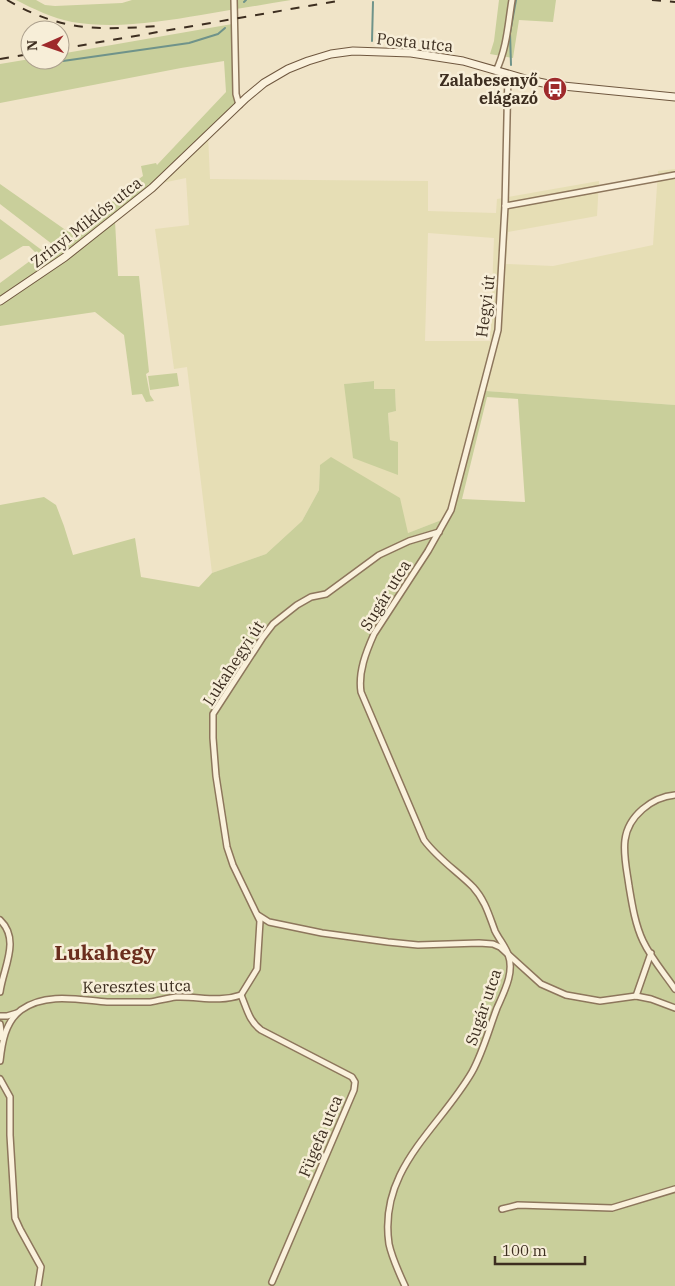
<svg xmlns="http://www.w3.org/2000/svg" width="675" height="1286" font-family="'IBM Plex Serif',serif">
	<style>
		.farmland { fill: #e6deb5; fill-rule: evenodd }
		.green { fill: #c9cf9b; fill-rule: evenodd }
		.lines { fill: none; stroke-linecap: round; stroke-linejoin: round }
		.stream { stroke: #6f938a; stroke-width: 2 }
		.street-casing { stroke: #8d765c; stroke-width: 8 }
		.secondary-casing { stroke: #6f573f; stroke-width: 9 }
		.street { stroke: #faf1dc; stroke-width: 5 }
		.secondary { stroke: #faf1dc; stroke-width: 7 }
		.rail { stroke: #3d2e20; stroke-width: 2; stroke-dasharray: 9 9; stroke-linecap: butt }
		.labels { text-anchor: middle; stroke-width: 5; stroke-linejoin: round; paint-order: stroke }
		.street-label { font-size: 16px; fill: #3d2e20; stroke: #f7eed8 }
		.poi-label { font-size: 16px; font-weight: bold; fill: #3d2e20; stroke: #f7eed8; text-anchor: end }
		.district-label { font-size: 21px; font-weight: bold; fill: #6b2e1e; stroke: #f7eed8 }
	</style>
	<rect width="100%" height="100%" fill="#f0e4c8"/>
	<path class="farmland" d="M 208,134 L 210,179 L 428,181 L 428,211 L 496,213 L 497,199 L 599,181 L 597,216 L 508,232 L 506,264 L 553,266 L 653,245 L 658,171 L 675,169 L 675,405 L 486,391 L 444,519 L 408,533 L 320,465 L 319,490 L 302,521 L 266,554 L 212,573 L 187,367 L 174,369 L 155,229 L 189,225 L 186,178 L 162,183 ZM 428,233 L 494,238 L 490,341 L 425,341 ZM 373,381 L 374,389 L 395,390 L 396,411 L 388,413 L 390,440 L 398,443 L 398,475 L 344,384 Z"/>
	<g class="green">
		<path d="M 16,0 L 36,0 L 45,5 L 55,6 L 122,3 L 132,0 L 291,0 C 261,5 231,10 201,15 C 159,22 115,29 72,22 C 53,18 33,9 16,0 Z"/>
		<path d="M 499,0 L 556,0 L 553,22 L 519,20 L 513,58 L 490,54 L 494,41 Z"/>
		<path d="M 238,23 L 239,103 L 115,221 L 118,276 L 139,276 L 149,372 L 146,374 L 150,395 L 154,401 L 146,402 L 142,394 L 132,395 L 124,335 L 95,312 L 0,326 L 0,283 L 38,255 L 29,246 L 23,246 L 0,260 L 0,219 L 43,251 L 52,244 L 0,204 L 0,184 L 67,231 L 143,176 L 141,166 L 156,163 L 157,165 L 226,92 L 224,61 L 181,68 L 0,103 L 0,64 L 30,59 L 30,60 L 60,60 L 60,54 Z"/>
		<path d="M 177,373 L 179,386 L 150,390 L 148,376 Z"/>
		<path d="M 374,381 L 374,389 L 395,389 L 396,411 L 388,413 L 390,440 L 398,442 L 398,475 L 353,458 L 344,384 Z"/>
		<path d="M 486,391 L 675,405 L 675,1286 L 0,1286 L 0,505 L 44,497 L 56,505 L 64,526 L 73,555 L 135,538 L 141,577 L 199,587 L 212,573 L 266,554 L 302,521 L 319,490 L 320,465 L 331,457 L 400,498 L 408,533 L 444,519 ZM 487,397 L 518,399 L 525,502 L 462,499 Z"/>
	</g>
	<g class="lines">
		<g class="stream">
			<path d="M 244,2 L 246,0"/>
			<path d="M 372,41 L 373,2"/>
			<path d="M 63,61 L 189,43 L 218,34 L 225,28"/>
			<path d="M 511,65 L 510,33 L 516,0"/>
		</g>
		<g class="street-casing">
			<g id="street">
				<path d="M 234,0 L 236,94 L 239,105"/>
				<path d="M 496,71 C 507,48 508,24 512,0"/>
				<path d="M 505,206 L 675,175"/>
				<path d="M 675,795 C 652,797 628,816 625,840 C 623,855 627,871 629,886 C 632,904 635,924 643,941 C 651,958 664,973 675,989"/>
				<path d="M 258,915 L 269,922 L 322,933 L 388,942 L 418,945 L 479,943 L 493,944 L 500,947 L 541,984 L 566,995 L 600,1001 L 636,996 L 651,999 L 675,1008"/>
				<path d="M 0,920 C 21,940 3,968 0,992"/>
				<path d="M 241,995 C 247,1009 249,1021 261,1030 L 352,1077 L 355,1082 L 354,1090 L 272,1282"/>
				<path d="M 636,996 L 651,953"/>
				<path d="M 0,1016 L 7,1016 L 17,1013"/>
				<path d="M 0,1024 L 2,1038"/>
				<path d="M 0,1061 C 2,1043 5,1022 21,1010 C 46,992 80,1000 107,1002 C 121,1002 136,1002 150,1002 C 158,1001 167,998 176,997 C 199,996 218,1003 241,995 L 257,969 L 260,921 L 233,865 L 227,847 L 216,776 L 213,738 L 213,714 L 263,637 L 273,624 L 297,605 L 311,597 L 326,594 L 379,555 L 409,541 L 439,532"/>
				<path d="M 0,1079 L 10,1097 L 10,1135 L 15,1218 L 20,1229 L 41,1267 L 38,1286"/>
				<path d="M 502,1209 L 518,1205 L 612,1208 L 675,1189"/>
				<path d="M 405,1286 C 399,1273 392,1258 389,1244 C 378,1169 439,1129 472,1072 C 483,1052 489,1029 497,1008 C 504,992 515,972 508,954 C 505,946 499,939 495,931 C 489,915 485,900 473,887 C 457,871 438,859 424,840 L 361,692 C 358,672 366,652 374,634 L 428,551 L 451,510 L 498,330 L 505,206 L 508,74"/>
			</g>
		</g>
		<g class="secondary-casing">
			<path id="secondary" d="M 0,301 L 65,257 L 152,188 L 246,98 L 264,83 L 288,69 L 308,61 L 331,54 L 353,51 L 411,53 L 463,61 L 529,80 L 553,85 L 675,97"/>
		</g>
		<use href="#street" class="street"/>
		<use href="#secondary" class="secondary"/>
		<g class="rail">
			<path d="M 7,0 C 62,32 99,30 159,26"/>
			<path d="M 652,0 L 675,2"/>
			<path d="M 60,49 L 343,0"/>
			<path d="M 0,59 L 30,54"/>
		</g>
	</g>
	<defs>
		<g id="bus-disc" transform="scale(1.25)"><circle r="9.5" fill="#9e2a2b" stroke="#f7eed8"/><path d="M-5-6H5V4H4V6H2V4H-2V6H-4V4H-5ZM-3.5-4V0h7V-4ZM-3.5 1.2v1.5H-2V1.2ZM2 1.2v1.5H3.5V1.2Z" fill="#fff"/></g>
	</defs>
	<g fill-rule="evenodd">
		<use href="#bus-disc" x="555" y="89"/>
	</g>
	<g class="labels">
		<g class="street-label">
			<text transform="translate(415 42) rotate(6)" y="6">Posta utca</text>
			<text transform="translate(86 222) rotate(-38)" y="6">Zrínyi Miklós utca</text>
			<text transform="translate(485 306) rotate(-83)" y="6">Hegyi út</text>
			<text transform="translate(385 595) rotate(-58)" y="6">Sugár utca</text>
			<text transform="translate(233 663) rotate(-57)" y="6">Lukahegyi út</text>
			<text transform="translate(137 986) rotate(-1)" y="6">Keresztes utca</text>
			<text transform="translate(483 1007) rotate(-71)" y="6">Sugár utca</text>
			<text transform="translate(320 1136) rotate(-67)" y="6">Fügefa utca</text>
		</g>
		<g class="poi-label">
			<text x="538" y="86">Zalabesenyő<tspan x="538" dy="18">elágazó</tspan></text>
		</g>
		<g class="district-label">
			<text x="105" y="960">Lukahegy</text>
		</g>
	</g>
	<g transform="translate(45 45) rotate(268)"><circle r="24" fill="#f7eed8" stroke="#ada18e"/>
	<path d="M0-4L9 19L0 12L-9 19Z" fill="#9e2a2b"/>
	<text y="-8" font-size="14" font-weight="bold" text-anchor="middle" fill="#3d2e20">N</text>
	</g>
	<path d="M495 1256v8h90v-8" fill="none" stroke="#3d2e20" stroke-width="2.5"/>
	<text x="502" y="1256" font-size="15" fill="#3d2e20" stroke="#f7eed8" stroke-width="4" paint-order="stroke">100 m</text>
</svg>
